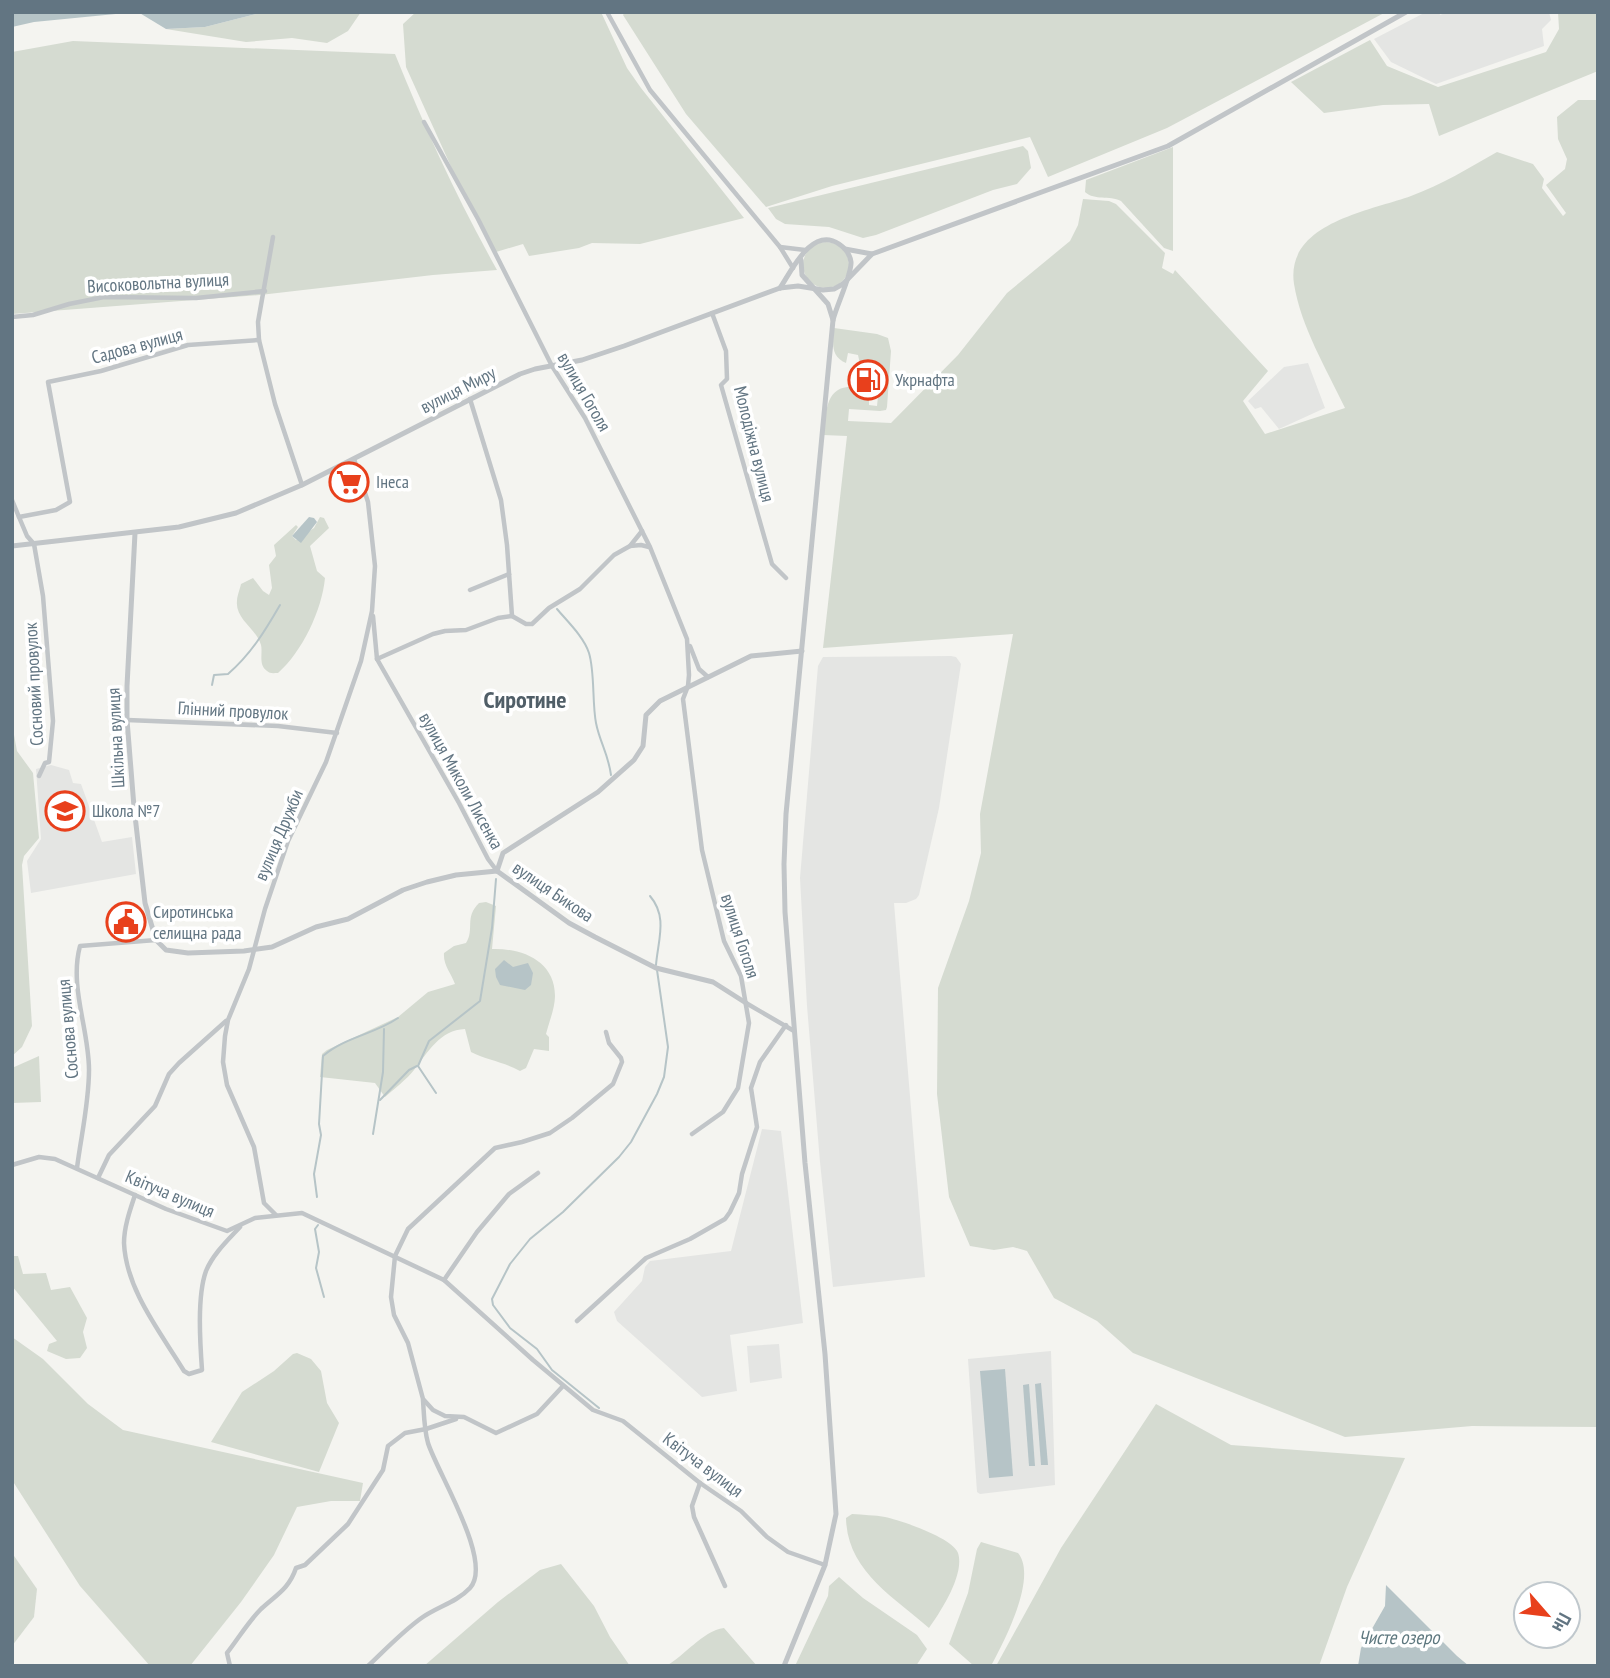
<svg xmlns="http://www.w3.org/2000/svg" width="1610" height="1678" font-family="'PT Sans Narrow',sans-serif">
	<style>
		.built { fill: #e4e5e3 }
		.green { fill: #d5dbd1 }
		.water { fill: #b6c4c7 }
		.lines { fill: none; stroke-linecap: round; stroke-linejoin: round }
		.stream { stroke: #b6c4c7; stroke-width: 2 }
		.minor { stroke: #c1c5c8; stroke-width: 4.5 }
		.tertiary { stroke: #c1c5c8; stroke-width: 5 }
		.labels { text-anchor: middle; stroke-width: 7; stroke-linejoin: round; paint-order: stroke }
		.street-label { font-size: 18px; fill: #627582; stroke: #fff }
		.poi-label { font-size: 18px; fill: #627582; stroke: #fff; text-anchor: start }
		.water-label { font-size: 19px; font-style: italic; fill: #5e787f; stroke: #fff }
		.district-label { font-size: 24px; font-weight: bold; fill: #505e67; stroke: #fff }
	</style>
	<rect width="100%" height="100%" fill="#f4f4f0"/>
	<g class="built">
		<path d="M 1426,12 L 1439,12 L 1440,15 L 1448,12 L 1549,12 L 1551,20 L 1542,29 L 1544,46 L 1436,84 L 1391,62 L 1374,39 Z"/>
		<path d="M 1308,363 L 1325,408 L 1279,429 L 1261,407 L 1255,409 L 1248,401 L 1284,367 Z"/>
		<path d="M 951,656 L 956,657 L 961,664 L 939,808 L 919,895 L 916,899 L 906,903 L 894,903 L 925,1277 L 833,1287 L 820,1162 L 807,1006 L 800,878 L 818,666 L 823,657 Z"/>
		<path d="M 51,765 L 69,770 L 73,783 L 81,784 L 102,842 L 132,837 L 136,874 L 31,893 L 27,861 L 41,839 L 36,769 Z"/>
		<path d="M 762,1129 L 781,1131 L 803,1323 L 730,1335 L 737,1391 L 702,1397 L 617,1321 L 614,1312 L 642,1281 L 645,1267 L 650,1261 L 731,1251 Z"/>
		<path d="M 779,1344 L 782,1378 L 750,1383 L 747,1346 Z"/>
		<path d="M 1051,1351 L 1055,1485 L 980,1494 L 977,1492 L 968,1359 Z"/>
	</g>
	<g class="green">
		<path d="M 264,12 L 361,12 L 348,31 L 327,43 L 292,38 L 246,42 L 166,29 L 205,27 Z"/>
		<path d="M 416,12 L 601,12 L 627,68 L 641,88 L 744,218 L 640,244 L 592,243 L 579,248 L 529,256 L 523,244 L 496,252 L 458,182 L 406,67 L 403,24 Z"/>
		<path d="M 625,12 L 1386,12 L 1167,128 L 1048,177 L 1030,137 L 832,186 L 766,207 L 686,114 L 623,15 Z"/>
		<path d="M 1558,12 L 1598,12 L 1598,71 L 1439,136 L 1429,104 L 1383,105 L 1324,113 L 1291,82 L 1370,40 L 1387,66 L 1438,87 L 1546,52 L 1559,29 Z"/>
		<path d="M 73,41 L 395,54 C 426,131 457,198 497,270 L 433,275 L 260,295 L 12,314 L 12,52 Z"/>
		<path d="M 1578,100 L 1598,100 L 1598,1427 L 1472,1426 L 1345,1437 L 1133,1353 L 1097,1321 L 1054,1298 L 1027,1251 L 1013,1247 L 994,1250 L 970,1246 L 949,1197 L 937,1094 L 938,988 L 969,901 L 981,853 L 980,814 L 1013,634 L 823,648 L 847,436 L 823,435 C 827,402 827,379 869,389 L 869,405 L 877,406 L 880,377 L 879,373 L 861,369 L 858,355 L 848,353 L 846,363 C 830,356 833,343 834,328 L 877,334 L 888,338 L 891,351 L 887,407 L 886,410 L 880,411 L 849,409 L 848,421 L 891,423 L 958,355 L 1007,293 L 1070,241 L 1078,225 L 1083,199 L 1109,201 L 1116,204 L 1165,253 L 1162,268 L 1173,274 L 1175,270 L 1268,371 L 1243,401 L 1265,434 L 1345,408 C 1326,368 1301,327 1294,284 C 1285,223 1370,211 1411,196 C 1441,185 1469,168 1497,152 L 1533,164 L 1544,179 L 1542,188 L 1563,216 L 1566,213 L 1546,185 L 1565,169 L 1567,159 L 1558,139 L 1557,117 Z"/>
		<path d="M 1023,146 L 1028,151 L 1031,168 L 1017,184 L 993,190 L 876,235 L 863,238 L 829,227 L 785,224 L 776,219 L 768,208 Z"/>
		<path d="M 1173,147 L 1173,251 L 1164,248 L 1121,201 C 1109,195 1095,201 1085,192 L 1086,180 Z"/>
		<circle cx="826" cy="265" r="23"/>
		<path d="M 320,517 L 324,518 L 329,528 L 310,546 L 317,571 L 325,578 C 322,610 302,652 278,673 C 274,673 270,674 267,671 C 258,665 263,653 261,645 C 256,628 235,619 237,601 C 237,596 240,589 241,584 L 253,578 L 263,591 L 269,595 L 272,588 L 269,565 L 276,556 L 274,545 L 296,525 L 298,527 L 292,536 L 296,540 L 314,528 Z"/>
		<path d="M 12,724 L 17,751 L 33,773 L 39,838 L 24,856 L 22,865 L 32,1026 L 22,1047 L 12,1056 Z"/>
		<path d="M 486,902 L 496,906 L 492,949 C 522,948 555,961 555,996 C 555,1008 549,1022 546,1034 L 549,1037 L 549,1051 L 534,1049 L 526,1068 L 520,1071 C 504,1062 487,1060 471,1052 L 465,1029 C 440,1030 428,1052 414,1070 C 406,1080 395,1088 385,1097 L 375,1083 L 320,1077 L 322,1054 L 327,1050 L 398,1017 L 428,992 L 455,984 C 451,973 443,965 444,953 L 454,946 L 466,943 C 475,929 464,918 479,903 Z"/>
		<path d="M 39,1056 L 41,1102 L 12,1103 L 12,1068 Z"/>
		<path d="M 12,1256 L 18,1256 L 23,1274 L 46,1273 L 51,1290 L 70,1287 L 87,1318 L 83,1332 L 87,1348 L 80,1358 L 66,1359 L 47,1351 L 49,1344 L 57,1341 L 12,1286 Z"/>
		<path d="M 12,1337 L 43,1359 L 88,1404 L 123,1430 L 363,1483 L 360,1501 L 331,1501 L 297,1507 L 274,1555 L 241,1602 L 190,1666 L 150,1666 L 80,1586 L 12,1480 Z"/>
		<path d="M 297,1353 L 311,1359 L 321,1371 L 327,1403 L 339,1423 L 319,1472 L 211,1442 L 242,1392 L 274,1371 L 293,1354 Z"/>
		<path d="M 1156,1404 L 1231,1445 L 1405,1458 L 1347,1587 L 1319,1666 L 996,1666 L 1061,1548 Z"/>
		<path d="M 852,1514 C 863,1515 875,1515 885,1517 C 900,1520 953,1538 958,1553 C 965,1574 941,1611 929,1628 C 894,1597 847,1571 846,1518 Z"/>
		<path d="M 981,1542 L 1018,1553 C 1038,1577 1004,1642 991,1666 L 974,1666 L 949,1644 L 968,1593 L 977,1549 Z"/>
		<path d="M 12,1553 L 37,1589 L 34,1617 L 12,1646 Z"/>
		<path d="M 561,1564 L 594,1606 L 610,1637 L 630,1666 L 424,1666 L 498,1602 L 540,1570 Z"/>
		<path d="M 839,1577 L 863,1598 L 917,1635 L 927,1649 L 916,1666 L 795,1666 L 828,1596 L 829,1586 Z"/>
		<path d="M 724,1628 L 757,1666 L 666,1666 C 685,1656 702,1631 724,1628 Z"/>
	</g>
	<g class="water">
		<path d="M 12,12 L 136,12 L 34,22 L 12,27 Z"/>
		<path d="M 138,12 L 264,12 L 205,27 L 166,29 Z"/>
		<path d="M 309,517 L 314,518 L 317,522 L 301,543 L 292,536 Z"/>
		<path d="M 504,960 L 513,967 L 528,963 L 533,973 L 531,985 L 525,990 L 500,985 L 496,977 L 495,969 Z"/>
		<path d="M 1005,1369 L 1013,1476 L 989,1478 L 980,1371 Z"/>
		<path d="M 1041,1383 L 1048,1465 L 1041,1465 L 1035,1384 Z"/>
		<path d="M 1029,1384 L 1035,1466 L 1029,1466 L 1023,1385 Z"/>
		<path d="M 1386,1585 L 1457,1656 L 1469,1666 L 1358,1666 L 1361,1648 L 1385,1606 Z"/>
	</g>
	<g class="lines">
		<g class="stream">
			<path d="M 557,609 C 567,621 584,637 589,653 C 595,673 592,702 596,723 C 600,743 608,753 611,775"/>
			<path d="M 212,685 L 214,675 L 228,674 C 251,654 265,631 280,605"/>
			<path d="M 650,896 C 668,917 658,940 656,965"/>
			<path d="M 436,1093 L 418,1066 L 429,1041 L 480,1001 L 492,928 L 496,879"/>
			<path d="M 380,1100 L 409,1070 L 417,1066"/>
			<path d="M 373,1134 L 383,1072 L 384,1029"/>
			<path d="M 317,1197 L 314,1174 L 321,1135 L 319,1124 L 323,1056 C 345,1037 375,1034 398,1018"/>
			<path d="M 318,1225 L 315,1229 L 319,1252 L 316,1268 L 324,1297"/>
			<path d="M 599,1408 L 552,1370 L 537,1349 L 510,1328 L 493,1305 L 492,1299 L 510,1264 L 530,1239 L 563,1212 L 619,1157 L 631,1142 L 657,1094 L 664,1077 L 668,1047 L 657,970"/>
		</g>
		<g class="minor">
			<path d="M 607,12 L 650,90 L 780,247 L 793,268"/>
			<path d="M 424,122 L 478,219 L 552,366 L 585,418 L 650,547 L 687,639 L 689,675 L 688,686 L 683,699 L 702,850 L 724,941 L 741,976 L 749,1023 L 738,1088 L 723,1112 L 692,1134"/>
			<path d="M 273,237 L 258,322 L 259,340 L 275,404 L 302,485"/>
			<path d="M 780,247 L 805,250"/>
			<path d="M 712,313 L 726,351 L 727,379 L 721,385 L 772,564 L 786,578"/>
			<path d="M 12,317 L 33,315 L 69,304 L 104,297 L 196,298 L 265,291"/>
			<path d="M 470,399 L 501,500 L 507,545 L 512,616"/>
			<path d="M 12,500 L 19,517"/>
			<path d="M 630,546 L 641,545 L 649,547"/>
			<path d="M 470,590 L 509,574"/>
			<path d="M 373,616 L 377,659 L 459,803 L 488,859 L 497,871"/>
			<path d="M 690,646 L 699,669 L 708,677"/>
			<path d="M 377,659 L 433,634 L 445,631 L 466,630 L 498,618 L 512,616 L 526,624 L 532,624 L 549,608 L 580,589 L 614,555 L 630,546 L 642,531"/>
			<path d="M 127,720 L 278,726 L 337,733"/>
			<path d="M 39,776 L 45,763 L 49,762 L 53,721 L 43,596 L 34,544 L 27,536 L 19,517 L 56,510 L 70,502 L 48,382 L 101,371 L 188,345 L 259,340"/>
			<path d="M 746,1003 L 794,1031"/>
			<path d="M 12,1165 L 39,1157 L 55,1159 L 166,1209 L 227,1231 L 255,1218 L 302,1213 L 444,1280 L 533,1360 L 593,1410 L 623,1421 L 700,1483 L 741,1511 L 767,1537 L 788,1552 L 825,1565"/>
			<path d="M 77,1168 C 81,1136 89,1103 89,1070 C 89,1029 69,987 80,946 L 156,940"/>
			<path d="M 98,1178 L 109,1155 L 155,1106 L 169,1074 L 179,1063 L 226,1021"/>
			<path d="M 135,1195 C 130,1210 124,1227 124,1243 C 126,1290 161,1333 184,1371 L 189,1374 L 202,1370 C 200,1342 197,1296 206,1271 C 213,1254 228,1240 240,1227"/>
			<path d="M 276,1215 L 264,1203 L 254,1147 L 227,1085 L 223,1062 L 225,1036 L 228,1020 L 249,969 L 265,909 L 288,841 L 326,762 L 361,661 L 372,611 L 375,566 L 368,502 L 354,459"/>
			<path d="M 444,1280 L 477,1232 L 509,1194 L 538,1173"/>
			<path d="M 577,1321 L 646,1258 L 690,1239 L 725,1219 L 730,1212 L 739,1193 L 742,1174 L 757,1127 L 751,1088 L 760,1062 L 786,1025"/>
			<path d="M 563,1386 L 537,1414 L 496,1433 L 464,1417 L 445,1416 L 433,1410 L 423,1399 L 408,1343 L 394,1315 L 391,1297 L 395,1256 L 408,1229 L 495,1148 L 522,1142 L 550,1133 L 572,1118 L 613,1084 L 622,1062 L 621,1058 L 609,1043 L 606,1032"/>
			<path d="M 700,1483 L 692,1506 L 694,1517 L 725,1586"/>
			<path d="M 230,1666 L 227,1653 C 238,1639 248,1622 261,1609 C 276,1595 289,1589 296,1568 L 305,1565 L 348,1524 L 383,1470 L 388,1446 L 405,1433 L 426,1429 L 456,1419"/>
			<path d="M 368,1666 C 385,1650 401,1633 420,1619 C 436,1607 456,1603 470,1588 C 494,1562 437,1472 428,1443 C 424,1429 424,1414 423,1400"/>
		</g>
		<g class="tertiary">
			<path d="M 845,249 L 872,254"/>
			<path d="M 801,260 L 802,275 L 828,304 L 833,320"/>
			<path d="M 780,288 C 792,270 812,226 839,244 C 845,248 850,255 851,262 C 852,274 837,304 833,320 L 786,814 L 784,864 L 785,912 L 805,1163 L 825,1354 L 836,1514 L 825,1565 L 784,1666"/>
			<path d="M 135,533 L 127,686 L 127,720 L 134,807 L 145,903 L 156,940 L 166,950 L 188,953 L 244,951 L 272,947 L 316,927 L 348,919 L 403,890 L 427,882 L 456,875 L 497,871 L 569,923 L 595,937 L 656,968 L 713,982 L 746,1003"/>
			<path d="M 12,546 L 179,527 L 236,513 L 302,485 L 520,374 L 535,369 L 582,360 L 624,346 L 780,288 L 798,286 L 823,290 L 834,289 L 843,284 L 872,254 L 1168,146 L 1406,12"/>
			<path d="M 497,871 L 503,853 L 598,792 L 634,760 L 643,746 L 646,715 L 660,701 L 751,656 L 802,651"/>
		</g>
	</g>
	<defs>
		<g id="fuel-ring" transform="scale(2.0125)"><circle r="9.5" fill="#fff" stroke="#e8401c" stroke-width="1.5"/><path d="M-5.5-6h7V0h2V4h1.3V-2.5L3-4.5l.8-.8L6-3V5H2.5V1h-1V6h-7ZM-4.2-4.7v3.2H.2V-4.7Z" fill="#e8401c"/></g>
		<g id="supermarket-ring" transform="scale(2.0125)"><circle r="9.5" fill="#fff" stroke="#e8401c" stroke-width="1.5"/><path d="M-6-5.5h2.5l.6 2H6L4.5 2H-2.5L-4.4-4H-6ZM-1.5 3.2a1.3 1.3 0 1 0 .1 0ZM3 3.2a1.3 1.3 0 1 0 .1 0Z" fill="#e8401c"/></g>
		<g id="school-ring" transform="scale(2.0125)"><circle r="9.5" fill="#fff" stroke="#e8401c" stroke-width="1.5"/><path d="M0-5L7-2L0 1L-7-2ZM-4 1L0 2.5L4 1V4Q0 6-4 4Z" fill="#e8401c"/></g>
		<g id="civic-ring" transform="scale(2.0125)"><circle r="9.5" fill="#fff" stroke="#e8401c" stroke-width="1.5"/><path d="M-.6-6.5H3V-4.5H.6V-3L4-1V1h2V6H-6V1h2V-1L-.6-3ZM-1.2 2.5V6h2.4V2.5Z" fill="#e8401c"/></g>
	</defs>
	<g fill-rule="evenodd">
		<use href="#fuel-ring" x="868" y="380"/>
		<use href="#supermarket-ring" x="349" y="482"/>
		<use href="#school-ring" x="65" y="811"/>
		<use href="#civic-ring" x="126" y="922"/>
	</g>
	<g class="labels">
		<g class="street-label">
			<text transform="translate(158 283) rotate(-3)" y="6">Високовольтна вулиця</text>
			<text transform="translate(137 346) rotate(-15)" y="6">Садова вулиця</text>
			<text transform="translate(458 390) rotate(-27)" y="6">вулиця Миру</text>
			<text transform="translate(584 392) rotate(60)" y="6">вулиця Гоголя</text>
			<text transform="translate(754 444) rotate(76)" y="6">Молодіжна вулиця</text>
			<text transform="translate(34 684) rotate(-93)" y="6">Сосновий провулок</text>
			<text transform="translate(233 711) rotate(3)" y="6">Глінний провулок</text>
			<text transform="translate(116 738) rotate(-93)" y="6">Шкільна вулиця</text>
			<text transform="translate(461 781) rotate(61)" y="6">вулиця Миколи Лисенка</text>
			<text transform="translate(279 835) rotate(-67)" y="6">вулиця Дружби</text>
			<text transform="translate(553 892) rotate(34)" y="6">вулиця Бикова</text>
			<text transform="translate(740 936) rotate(72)" y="6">вулиця Гоголя</text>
			<text transform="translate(68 1029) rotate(-95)" y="6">Соснова вулиця</text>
			<text transform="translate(170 1194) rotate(23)" y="6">Квітуча вулиця</text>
			<text transform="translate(703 1465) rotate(37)" y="6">Квітуча вулиця</text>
		</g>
		<g class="poi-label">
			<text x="895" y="386">Укрнафта</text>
			<text x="376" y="488">Інеса</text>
			<text x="92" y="817">Школа №7</text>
			<text x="153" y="918">Сиротинська<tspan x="153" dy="21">селищна рада</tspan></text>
		</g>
		<g class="water-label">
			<text x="1399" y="1644">Чисте озеро</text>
		</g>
		<g class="district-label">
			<text x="525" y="708">Сиротине</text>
		</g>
	</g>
	<rect width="1610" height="1678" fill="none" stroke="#627582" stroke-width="28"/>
	<g transform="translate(1547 1615) rotate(118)"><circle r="33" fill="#ffffff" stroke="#c0c8cd" stroke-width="2"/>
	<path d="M0-5L12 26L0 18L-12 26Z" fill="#e8401c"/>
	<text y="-10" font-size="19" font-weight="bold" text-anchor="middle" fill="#627582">Пн</text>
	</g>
</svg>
